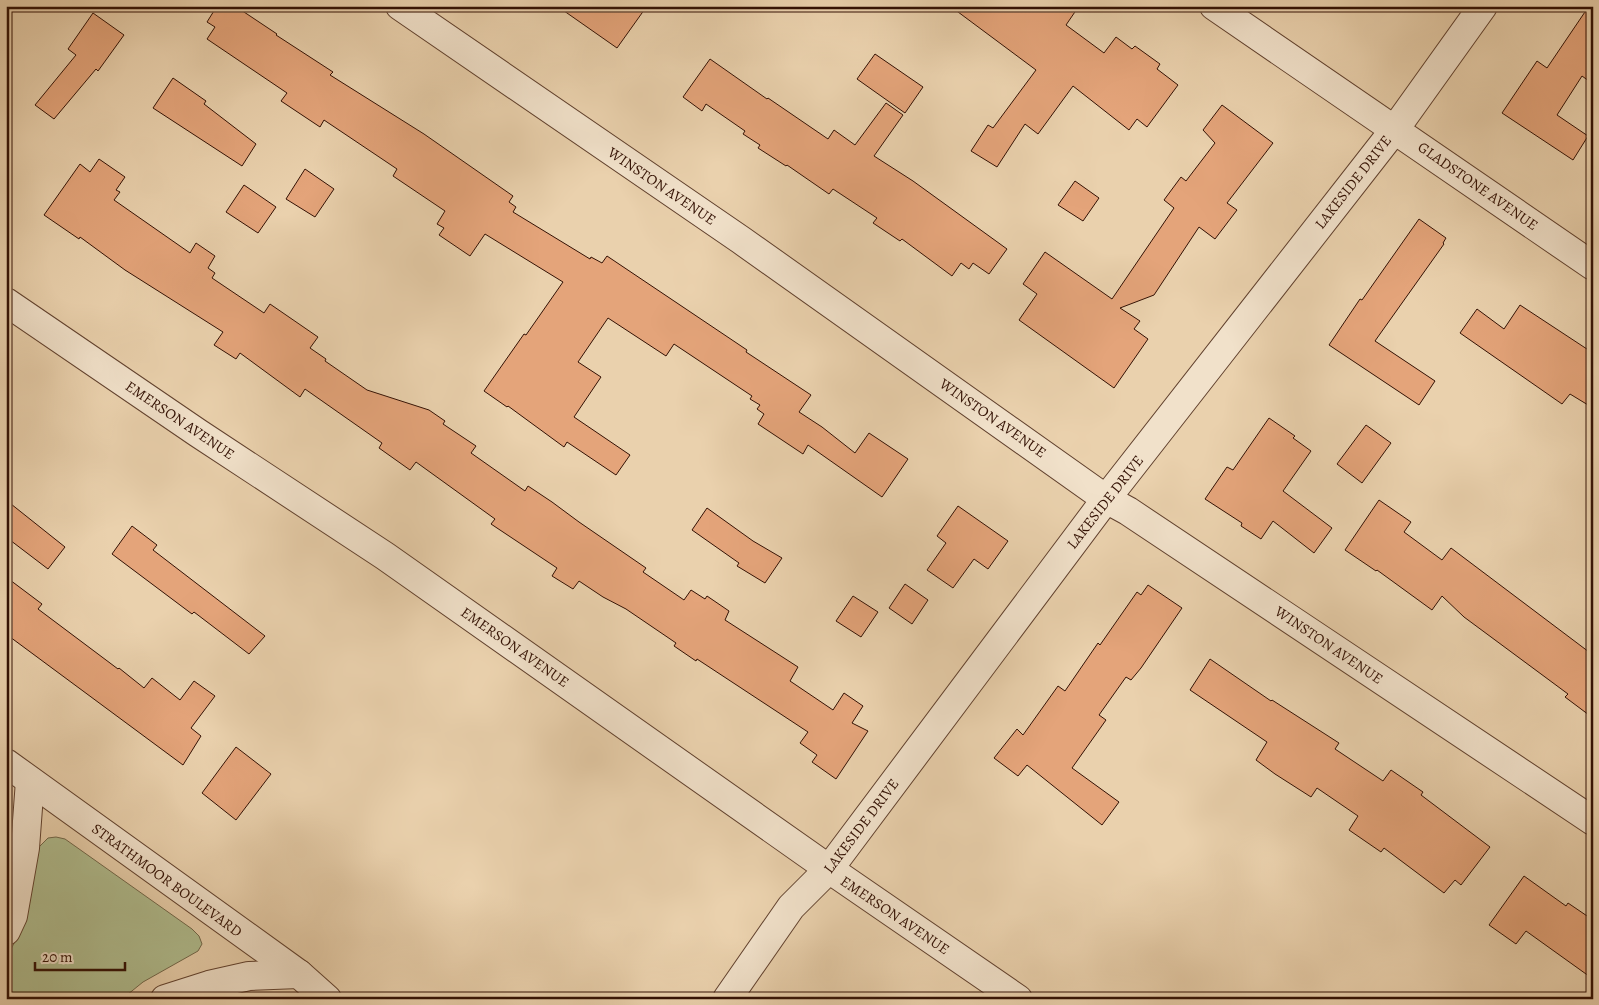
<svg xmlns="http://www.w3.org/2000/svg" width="1599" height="1005" font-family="Alegreya,serif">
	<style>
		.green { fill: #b0bd8f; stroke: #72674a }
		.building { fill: #e4a47a; stroke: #331104 }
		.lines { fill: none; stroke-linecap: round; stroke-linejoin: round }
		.minor-casing { stroke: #61412e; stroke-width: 30 }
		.minor { stroke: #f1e1ca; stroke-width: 28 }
		.labels { text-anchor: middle; stroke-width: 4.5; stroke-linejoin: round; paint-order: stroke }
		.street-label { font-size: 15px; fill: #331104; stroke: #f1e1ca }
	</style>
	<rect width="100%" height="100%" fill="#ead1ad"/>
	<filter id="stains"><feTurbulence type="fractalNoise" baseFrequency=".004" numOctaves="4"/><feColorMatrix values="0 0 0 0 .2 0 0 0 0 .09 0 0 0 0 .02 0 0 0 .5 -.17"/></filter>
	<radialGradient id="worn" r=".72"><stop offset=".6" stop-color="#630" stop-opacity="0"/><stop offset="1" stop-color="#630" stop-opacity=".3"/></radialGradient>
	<path class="green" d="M 56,837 L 65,839 L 192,929 L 199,936 L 202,944 L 198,951 L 143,982 L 122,999 L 6,999 L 6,958 L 18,936 L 36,850 L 48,838 Z"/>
	<g class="building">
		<path d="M 217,6 L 235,6 L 277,34 L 276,35 L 333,72 L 330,75 L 424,134 L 513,196 L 509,202 L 516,207 L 513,212 L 590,259 L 591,257 L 602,263 L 607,256 L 747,350 L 746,352 L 811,395 L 799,412 L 822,427 L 855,453 L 869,433 L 908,459 L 882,497 L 808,445 L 803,454 L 758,424 L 764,414 L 757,409 L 760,405 L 750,399 L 752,396 L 674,344 L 666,356 L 608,318 L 578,362 L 601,377 L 574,417 L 630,455 L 616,475 L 567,442 L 564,447 L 508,406 L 507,407 L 484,391 L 524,334 L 526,335 L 563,282 L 485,234 L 470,256 L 439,235 L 444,228 L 437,224 L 445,211 L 393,176 L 397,169 L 324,120 L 320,127 L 281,101 L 287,93 L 207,39 L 215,27 L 207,22 Z"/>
		<path d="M 557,6 L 647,6 L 617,48 Z"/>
		<path d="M 950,6 L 1079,6 L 1066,25 L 1104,53 L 1116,37 L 1132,49 L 1135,46 L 1160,64 L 1157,69 L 1178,85 L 1147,127 L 1137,119 L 1129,130 L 1073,86 L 1038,134 L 1025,124 L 997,167 L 971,151 L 988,125 L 993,128 L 1036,70 Z"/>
		<path d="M 1589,6 L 1593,6 L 1593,84 L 1582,76 L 1557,115 L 1588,136 L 1573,160 L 1502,113 L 1537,61 L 1547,68 Z"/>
		<path d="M 93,13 L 124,35 L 98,71 L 96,69 L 54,119 L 35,105 L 76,55 L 68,49 Z"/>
		<path d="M 875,54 L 923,87 L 905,113 L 857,79 Z"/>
		<path d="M 710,59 L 767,99 L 768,98 L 828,139 L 834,130 L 855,145 L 886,103 L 903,115 L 874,156 L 913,181 L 1007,249 L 989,274 L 973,263 L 969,269 L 961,263 L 952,276 L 902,239 L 900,241 L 873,223 L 877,218 L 833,189 L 829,194 L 787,165 L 786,166 L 758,148 L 760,145 L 743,134 L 745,131 L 706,104 L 702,111 L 683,97 Z"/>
		<path d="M 173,78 L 206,101 L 204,104 L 256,144 L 242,166 L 153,108 Z"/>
		<path d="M 1222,105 L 1273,143 L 1227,203 L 1237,210 L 1215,239 L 1199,227 L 1154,295 L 1120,308 L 1140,321 L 1134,329 L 1148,339 L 1114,388 L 1019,320 L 1037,294 L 1023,284 L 1045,252 L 1112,299 L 1174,208 L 1164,200 L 1181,177 L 1186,181 L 1215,143 L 1203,130 Z"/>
		<path d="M 99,159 L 125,177 L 116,190 L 120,192 L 114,200 L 190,253 L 196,243 L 215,256 L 208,268 L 215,273 L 212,278 L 264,313 L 270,304 L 318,337 L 310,348 L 326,359 L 325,361 L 367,390 L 429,410 L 445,421 L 443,424 L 476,446 L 471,453 L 525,491 L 528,486 L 552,502 L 579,522 L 646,568 L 643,572 L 684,600 L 691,590 L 705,599 L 707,596 L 729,611 L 725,620 L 798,667 L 790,681 L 833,710 L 844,693 L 863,706 L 852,723 L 868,731 L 836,779 L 812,762 L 817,755 L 800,743 L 808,732 L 697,659 L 696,661 L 674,646 L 676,643 L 626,609 L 603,597 L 579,581 L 573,589 L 552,576 L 557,568 L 491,524 L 495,519 L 416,462 L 410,470 L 379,448 L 382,443 L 305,389 L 300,397 L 240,353 L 236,359 L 214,345 L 223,332 L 125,270 L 80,237 L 79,239 L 44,215 L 80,164 L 90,172 Z"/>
		<path d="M 305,169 L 334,189 L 315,217 L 286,199 Z"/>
		<path d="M 1075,181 L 1099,198 L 1083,221 L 1058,205 Z"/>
		<path d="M 244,185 L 276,207 L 258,233 L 226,212 Z"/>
		<path d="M 1419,219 L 1446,238 L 1443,243 L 1444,244 L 1375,341 L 1435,381 L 1419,405 L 1329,345 L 1360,299 L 1362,300 Z"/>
		<path d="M 1520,305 L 1593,353 L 1593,408 L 1570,394 L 1562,404 L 1460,333 L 1477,309 L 1504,329 Z"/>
		<path d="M 1269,418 L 1295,436 L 1293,438 L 1311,451 L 1283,491 L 1332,528 L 1314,553 L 1273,521 L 1261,539 L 1241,526 L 1242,523 L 1205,499 L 1227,467 L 1233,470 Z"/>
		<path d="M 1366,425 L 1391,443 L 1362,483 L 1337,464 Z"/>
		<path d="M 6,500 L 65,547 L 48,569 L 6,537 Z"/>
		<path d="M 1379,500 L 1411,522 L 1404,532 L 1442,560 L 1451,548 L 1593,655 L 1593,718 L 1565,697 L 1568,694 L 1464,617 L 1442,596 L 1432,610 L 1377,570 L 1376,571 L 1345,550 Z"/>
		<path d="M 958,506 L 1008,541 L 988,569 L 974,559 L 953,588 L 927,570 L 946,543 L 937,536 Z"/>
		<path d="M 707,508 L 753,541 L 782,558 L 765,583 L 737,566 L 739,563 L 692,530 Z"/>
		<path d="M 132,526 L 157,545 L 153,550 L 265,636 L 249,654 L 194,612 L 192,614 L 112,554 Z"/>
		<path d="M 6,577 L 42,604 L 38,609 L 118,669 L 119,668 L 144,688 L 152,678 L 180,700 L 194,681 L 215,696 L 191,728 L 201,736 L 183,765 L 6,634 Z"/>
		<path d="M 905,584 L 928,600 L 912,624 L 889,608 Z"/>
		<path d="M 1148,585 L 1182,608 L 1141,668 L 1131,680 L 1126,677 L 1099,715 L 1106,720 L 1072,768 L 1119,802 L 1102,825 L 1027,765 L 1018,776 L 994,758 L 1017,729 L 1023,735 L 1058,686 L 1065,691 L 1098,643 L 1100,645 L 1137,592 L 1141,595 Z"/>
		<path d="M 853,596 L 878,612 L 861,637 L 836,621 Z"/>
		<path d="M 1210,659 L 1271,701 L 1272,700 L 1339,743 L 1335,749 L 1383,781 L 1391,770 L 1423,792 L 1421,795 L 1490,847 L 1461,885 L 1455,880 L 1444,893 L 1384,848 L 1381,852 L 1349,830 L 1358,816 L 1317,788 L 1311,797 L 1275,774 L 1256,760 L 1267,742 L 1190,690 Z"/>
		<path d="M 236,747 L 271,774 L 236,820 L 202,793 Z"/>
		<path d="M 1524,876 L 1566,906 L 1568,903 L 1593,920 L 1593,979 L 1526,931 L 1516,944 L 1489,925 Z"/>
	</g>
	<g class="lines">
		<g class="minor-casing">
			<g id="minor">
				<path d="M 400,6 L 741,240 L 1106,499 L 1128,511 L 1593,821"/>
				<path d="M 1214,6 L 1593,266"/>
				<path d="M 6,302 L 198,433 L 385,556 L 829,869 L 1018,999"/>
				<path d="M 6,763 L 299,974 L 327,999"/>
				<path d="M 6,931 L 13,916 L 25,848 L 30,781"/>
				<path d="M 165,999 L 209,985 L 249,976 L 299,974"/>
				<path d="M 727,999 L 791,907 L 829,869 L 1106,499 L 1395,129 L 1483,6"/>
			</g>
		</g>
		<use href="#minor" class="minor"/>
	</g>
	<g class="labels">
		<g class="street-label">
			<text transform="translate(1353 182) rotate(-52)" y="5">LAKESIDE DRIVE</text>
			<text transform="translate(662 186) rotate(34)" y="5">WINSTON AVENUE</text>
			<text transform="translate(1478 186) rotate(35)" y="5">GLADSTONE AVENUE</text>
			<text transform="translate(993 418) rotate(35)" y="5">WINSTON AVENUE</text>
			<text transform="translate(180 420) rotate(34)" y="5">EMERSON AVENUE</text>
			<text transform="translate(1105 502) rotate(-52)" y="5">LAKESIDE DRIVE</text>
			<text transform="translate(1329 645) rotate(34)" y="5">WINSTON AVENUE</text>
			<text transform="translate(515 647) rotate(35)" y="5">EMERSON AVENUE</text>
			<text transform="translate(861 826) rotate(-53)" y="5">LAKESIDE DRIVE</text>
			<text transform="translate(167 880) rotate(36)" y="5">STRATHMOOR BOULEVARD</text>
			<text transform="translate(895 915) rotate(34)" y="5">EMERSON AVENUE</text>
		</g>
	</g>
	<rect width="1599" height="1005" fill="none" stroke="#ead1ad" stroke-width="25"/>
	<rect x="8" y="8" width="1584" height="990" fill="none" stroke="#331104" stroke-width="2.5"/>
	<rect x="12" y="12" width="1574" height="980" fill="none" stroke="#331104"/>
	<path d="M35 962v8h90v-8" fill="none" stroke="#331104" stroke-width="2.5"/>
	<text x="42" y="962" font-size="15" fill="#331104" stroke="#f1e1ca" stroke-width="4" paint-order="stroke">20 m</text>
	<rect width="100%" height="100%" filter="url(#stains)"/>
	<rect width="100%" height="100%" fill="url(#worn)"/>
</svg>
